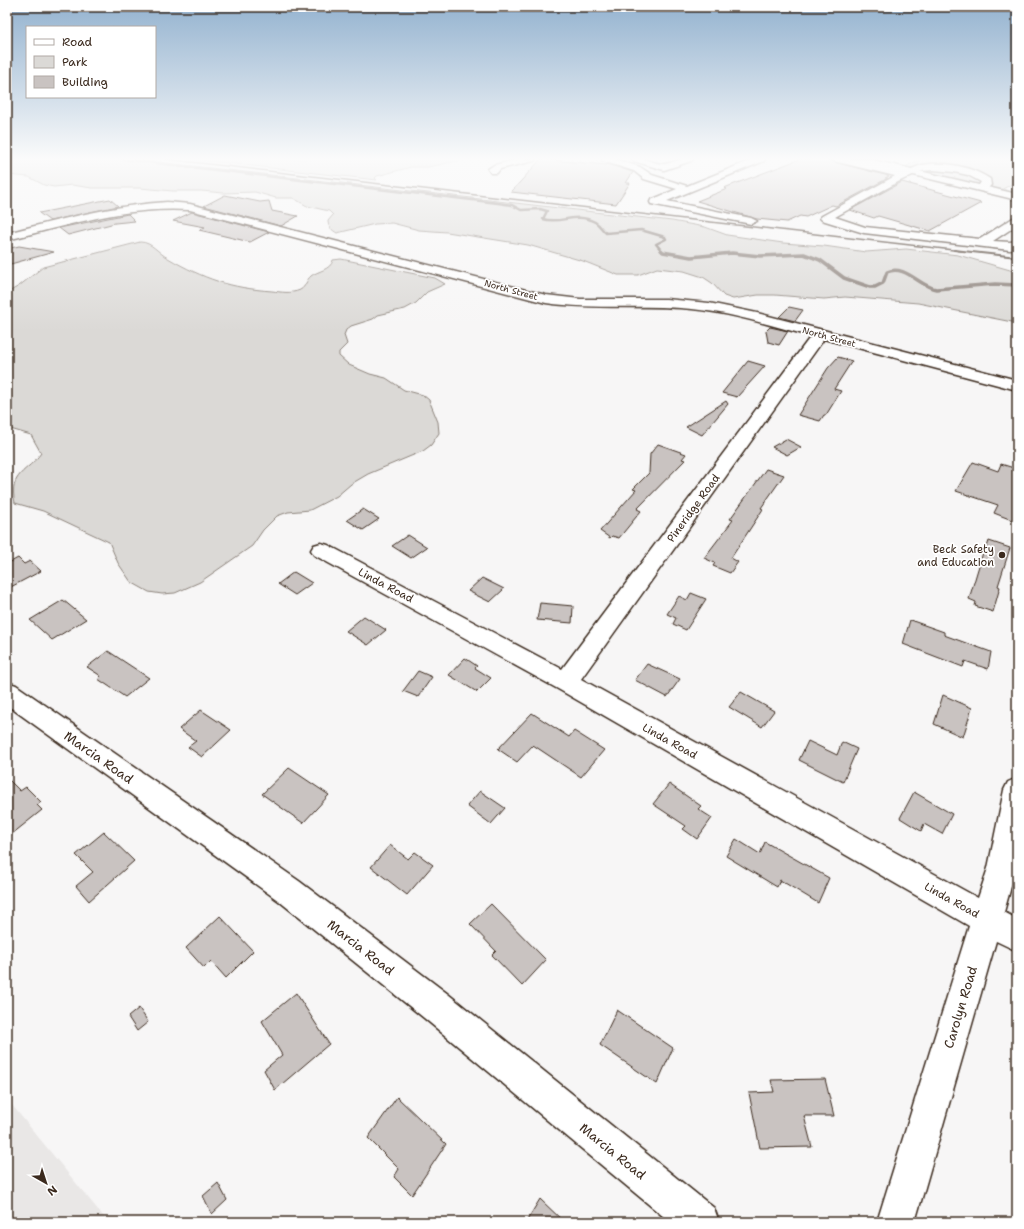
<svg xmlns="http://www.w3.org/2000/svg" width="1024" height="1229" font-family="'Shantell Sans',sans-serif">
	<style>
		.built { fill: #e9e7e6 }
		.green { fill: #dbd9d6; stroke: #8b827a }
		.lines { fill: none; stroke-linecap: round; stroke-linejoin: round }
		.stream-far1 { stroke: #847972; stroke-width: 2.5 }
		.stream { stroke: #847972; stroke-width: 3.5 }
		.building { fill: #c9c3c1; stroke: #3b2a1e }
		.minor-casing { stroke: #3b2a1e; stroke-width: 3 }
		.major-casing { stroke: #3b2a1e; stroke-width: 3 }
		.minor { fill: #fff; fill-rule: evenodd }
		.major { fill: #fff; fill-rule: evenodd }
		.rail-far1 { stroke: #3b2a1e; stroke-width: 1.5 }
		.rail { stroke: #3b2a1e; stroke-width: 2 }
		.poi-dot { fill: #3b2a1e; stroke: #fff; stroke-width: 1.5 }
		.labels { text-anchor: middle; stroke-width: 3.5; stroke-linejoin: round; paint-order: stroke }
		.far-street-label { font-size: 9px; fill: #3b2a1e; stroke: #fff }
		.street-label { font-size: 11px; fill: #3b2a1e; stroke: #fff }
		.poi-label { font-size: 11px; fill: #3b2a1e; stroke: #fff; text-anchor: end }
		.near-street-label { font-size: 13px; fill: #3b2a1e; stroke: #fff }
	</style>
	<rect width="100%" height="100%" fill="#f7f6f6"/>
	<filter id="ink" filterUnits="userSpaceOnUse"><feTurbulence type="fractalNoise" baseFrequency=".025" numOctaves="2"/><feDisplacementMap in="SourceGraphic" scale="8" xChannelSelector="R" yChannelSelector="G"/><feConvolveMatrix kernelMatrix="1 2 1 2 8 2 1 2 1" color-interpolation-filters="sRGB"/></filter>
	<g filter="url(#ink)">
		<path class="built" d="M 7,1099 L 108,1222 L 7,1222 Z"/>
		<g class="green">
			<path d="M 7,159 L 132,159 L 672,221 L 705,227 L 727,235 L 783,243 L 824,246 L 866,252 L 906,249 L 958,255 L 1017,272 L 1017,323 L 918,303 L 845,297 L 824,299 L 775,295 L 758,295 L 733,299 L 724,296 L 712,283 L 703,277 L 684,271 L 657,268 L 638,275 L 618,275 L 583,261 L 528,245 L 447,232 L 419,230 L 392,223 L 375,224 L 337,233 C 332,230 328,227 328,221 L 333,215 L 329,211 L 307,206 L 293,198 L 276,198 L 255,192 L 224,193 L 201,191 L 173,191 L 140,188 L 92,188 L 72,185 L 54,187 L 44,185 L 29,177 L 7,175 Z"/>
			<path d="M 191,159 L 467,159 L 428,167 L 411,167 L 377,176 L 375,178 L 377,180 Z"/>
			<path d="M 921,159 L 1017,159 L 1017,181 L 1001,190 L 905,167 Z"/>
			<path d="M 140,242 C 152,242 158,253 168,258 C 204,279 230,288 272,291 C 281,292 291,294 300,290 C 306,287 306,280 311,276 C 317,271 331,270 333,260 L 341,259 L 435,278 L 445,284 L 427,292 L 416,303 L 405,309 L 378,315 L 373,319 L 351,326 L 346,330 L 344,335 L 347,344 L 339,352 L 339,356 L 349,365 L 370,374 L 386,378 L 404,390 L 423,395 L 429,400 L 438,422 L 439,433 L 431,445 L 423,451 L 368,474 L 351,484 L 337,496 L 310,510 L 288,512 L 277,516 L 263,530 L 252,546 L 200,582 L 175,593 L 162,594 L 149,592 L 131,582 L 118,563 L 109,542 L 43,511 L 15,503 C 8,473 28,472 41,453 L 31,435 L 7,428 L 7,293 L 19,286 L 43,267 Z"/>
		</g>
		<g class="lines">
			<path class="stream-far1" d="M 121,159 L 498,203 L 512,205 L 521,210 L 540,209 L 547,211 L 543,219 C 561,225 575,211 595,222 C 600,225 602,230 606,233 L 641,230 L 665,237 L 666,239 L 656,244 L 662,251"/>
			<path class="stream" d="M 661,250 L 663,252 L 691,257 L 732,253 L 760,256 L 804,254 L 820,260 L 844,278 L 870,287 L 875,287 L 883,283 L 887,272 C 905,264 919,286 936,289 L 995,284 L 1017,285"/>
		</g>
		<g class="building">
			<path d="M 541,159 L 607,165 L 607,164 L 633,172 L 626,183 L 630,183 L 616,204 L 511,192 Z"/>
			<path d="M 800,159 L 824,159 L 834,162 L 889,176 L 885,178 L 888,178 L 836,206 L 832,205 L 806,217 L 800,216 L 787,222 L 757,219 L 697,201 L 727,189 L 724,188 Z"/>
			<path d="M 902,182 L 981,203 L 930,231 L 878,216 L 874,218 L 850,210 Z"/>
			<path d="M 225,195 L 260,202 L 269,201 L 272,211 L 298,216 L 281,226 L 204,206 Z"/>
			<path d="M 110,199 L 118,206 L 50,221 L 39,213 Z"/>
			<path d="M 192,212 L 269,232 L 250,242 L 199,230 L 205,227 L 173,221 Z"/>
			<path d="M 128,214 L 135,221 L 115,223 L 68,235 L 59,228 Z"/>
			<path d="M 19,246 L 54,252 L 7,265 L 7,249 Z"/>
			<path d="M 789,307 L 803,310 L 795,321 L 779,317 Z"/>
			<path d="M 770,327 L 788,331 L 779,345 L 768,342 L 766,331 Z"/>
			<path d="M 838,357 L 852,361 L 834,389 L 841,391 L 826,415 L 824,415 L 820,421 L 798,415 L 828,368 Z"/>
			<path d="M 748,361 L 765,366 L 737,397 L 722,393 Z"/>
			<path d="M 726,401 L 728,404 L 702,435 L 686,427 Z"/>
			<path d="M 786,439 L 801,447 L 787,455 L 772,447 Z"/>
			<path d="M 658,444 L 686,454 L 682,459 L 685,460 L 637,509 L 641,511 L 619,538 L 612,536 L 610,538 L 600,531 L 636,490 L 633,489 L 649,473 L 650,454 Z"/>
			<path d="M 973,462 L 998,471 L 1001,464 L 1017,469 L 1017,522 L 994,513 L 998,505 L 956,491 Z"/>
			<path d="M 766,469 L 784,475 L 761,508 L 763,509 L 731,558 L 738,562 L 730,573 L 713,566 L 715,563 L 704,558 L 733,520 L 730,519 Z"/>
			<path d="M 363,509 L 379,519 L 363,530 L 347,520 Z"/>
			<path d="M 408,535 L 427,547 L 411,558 L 392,546 Z"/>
			<path d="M 989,541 L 1010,548 L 998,586 L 1000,587 L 993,612 L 975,606 L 976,602 L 969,599 L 984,549 L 986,550 Z"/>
			<path d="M 18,558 L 24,564 L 30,561 L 41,571 L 7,589 L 7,564 Z"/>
			<path d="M 294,572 L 312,583 L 295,595 L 278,584 Z"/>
			<path d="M 482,578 L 504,589 L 490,602 L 468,591 Z"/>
			<path d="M 691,593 L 706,599 L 686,630 L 673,624 L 676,618 L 667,614 L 679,596 L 687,600 Z"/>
			<path d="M 63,600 L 86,619 L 52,640 L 30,620 Z"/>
			<path d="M 540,603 L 573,606 L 572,623 L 537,620 Z"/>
			<path d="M 364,616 L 386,630 L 368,645 L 346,631 Z"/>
			<path d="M 910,620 L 944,632 L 944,635 L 991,652 L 988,669 L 965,661 L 963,667 L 903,644 Z"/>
			<path d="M 108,651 L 149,678 L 125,697 L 98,679 L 101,676 L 87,667 Z"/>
			<path d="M 465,658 L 477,666 L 475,668 L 491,678 L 477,692 L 449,675 Z"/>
			<path d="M 647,664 L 680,679 L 667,697 L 635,680 Z"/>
			<path d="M 418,671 L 432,677 L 418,697 L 403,691 Z"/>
			<path d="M 741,692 L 774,711 L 762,727 L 729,707 Z"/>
			<path d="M 943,695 L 972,708 L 963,737 L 934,724 Z"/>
			<path d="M 201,710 L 231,730 L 202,757 L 188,747 L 196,741 L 179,729 Z"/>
			<path d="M 532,713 L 569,737 L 574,731 L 604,750 L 581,777 L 533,745 L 517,762 L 498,749 Z"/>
			<path d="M 808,741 L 837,755 L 842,742 L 857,749 L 843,782 L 799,760 Z"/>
			<path d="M 289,768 L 329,795 L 303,823 L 262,794 Z"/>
			<path d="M 7,778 L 20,791 L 26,787 L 41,802 L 37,805 L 42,810 L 7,838 Z"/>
			<path d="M 669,784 L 701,806 L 698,809 L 712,818 L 697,839 L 683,829 L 686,826 L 653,804 Z"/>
			<path d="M 480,791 L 505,808 L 491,824 L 467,806 Z"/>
			<path d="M 914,792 L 952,814 L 942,834 L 924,824 L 921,831 L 900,818 Z"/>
			<path d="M 104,832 L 134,861 L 89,901 L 76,886 L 93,872 L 76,855 Z"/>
			<path d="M 736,839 L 760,854 L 765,842 L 829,878 L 818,903 L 780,880 L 777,887 L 726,856 Z"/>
			<path d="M 390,845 L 408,859 L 415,852 L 433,865 L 407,895 L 371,867 Z"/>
			<path d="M 491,904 L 546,960 L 522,986 L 492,955 L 496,951 L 470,924 Z"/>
			<path d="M 220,916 L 253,951 L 226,978 L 211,961 L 204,968 L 186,948 Z"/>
			<path d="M 296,993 L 329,1044 L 275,1090 L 264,1070 L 282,1055 L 262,1021 Z"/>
			<path d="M 139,1008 L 148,1022 L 137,1031 L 128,1017 Z"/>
			<path d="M 617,1010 L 673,1048 L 657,1084 L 600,1045 Z"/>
			<path d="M 825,1079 L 834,1116 L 804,1116 L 812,1147 L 760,1148 L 749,1093 L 774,1092 L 771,1080 Z"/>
			<path d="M 397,1097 L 446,1144 L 412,1195 L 394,1177 L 399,1169 L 368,1138 Z"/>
			<path d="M 218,1183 L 227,1200 L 212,1214 L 203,1196 Z"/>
			<path d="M 540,1199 L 564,1222 L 526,1222 Z"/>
		</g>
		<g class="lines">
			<g class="minor-casing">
				<g id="minor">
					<path d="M 521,159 L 536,159 L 534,161 L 500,169 L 497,173 L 491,173 L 488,169 L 494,165 Z"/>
					<path d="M 601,159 L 614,159 L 640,167 L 652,175 L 687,186 L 754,159 L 765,159 L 764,161 L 667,201 L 751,218 L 757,221 L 751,224 L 651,204 L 650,202 L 651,200 L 677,189 L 644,179 L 634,171 L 603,161 Z"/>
					<path d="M 632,159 C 646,157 655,164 664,164 C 675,163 680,157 693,159 L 691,161 L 664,170 L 634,161 Z"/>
					<path d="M 832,159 C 855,155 879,168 901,171 C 907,172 915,167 922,165 C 944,161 971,166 990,179 L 991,185 L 986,190 L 982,191 L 977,188 L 981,182 L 968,175 L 954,172 L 934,170 L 921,171 L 898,182 L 835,217 L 865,227 L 980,239 L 1013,218 L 1017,217 L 1017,225 L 993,241 L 1010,242 L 1017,241 L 1017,249 L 1010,250 L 864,233 L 822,220 L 820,218 L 822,216 L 895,176 L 834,161 Z"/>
					<path d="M 167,202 L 190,204 L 546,295 L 580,299 L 666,299 L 709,303 L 757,313 L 1017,380 L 1017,390 L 824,339 L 581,679 L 978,898 L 988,868 L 1004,790 L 1008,782 L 1017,778 L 1017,865 L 1004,912 L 1017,919 L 1017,951 L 996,941 L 915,1222 L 877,1222 L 969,926 L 558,689 L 314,555 L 311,550 L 314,545 L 321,543 L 328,545 L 562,669 L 811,336 C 772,326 733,313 692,309 C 644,304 595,310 546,303 L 190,210 C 124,206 70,225 7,240 L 7,233 C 60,220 112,205 167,202 Z"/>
					<path d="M 7,682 L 16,685 L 299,881 L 448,994 L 714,1208 L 719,1222 L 670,1222 L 424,1018 L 279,901 L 7,705 Z"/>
				</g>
			</g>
			<g class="major-casing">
				<path id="major" d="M 854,159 L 869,159 L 1017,194 L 1017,200 L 856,161 Z"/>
			</g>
			<use href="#minor" class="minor"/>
			<use href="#major" class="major"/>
			<path class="rail-far1" d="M 165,159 L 962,251"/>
			<path class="rail" d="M 954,250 L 1017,257"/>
		</g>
	</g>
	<linearGradient id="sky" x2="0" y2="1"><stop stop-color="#93b2cf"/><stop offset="0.48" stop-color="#fbfbfb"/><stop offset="1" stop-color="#fbfbfb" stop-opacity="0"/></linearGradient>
	<rect width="1024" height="331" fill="url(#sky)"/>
	<circle class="poi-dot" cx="1002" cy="555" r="4"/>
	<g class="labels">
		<g class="far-street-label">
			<text transform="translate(511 290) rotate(15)" y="3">North Street</text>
			<text transform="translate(829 337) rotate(15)" y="3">North Street</text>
		</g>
		<g class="street-label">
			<text transform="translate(693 508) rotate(-54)" y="4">Pineridge Road</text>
			<text transform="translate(386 585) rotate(28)" y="4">Linda Road</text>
			<text transform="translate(670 741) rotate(29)" y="4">Linda Road</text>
			<text transform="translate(952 900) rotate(29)" y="4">Linda Road</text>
		</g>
		<g class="poi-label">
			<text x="994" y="553">Beck Safety<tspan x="994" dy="13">and Education</tspan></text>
		</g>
		<g class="near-street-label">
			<text transform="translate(99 757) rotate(35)" y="5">Marcia Road</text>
			<text transform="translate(361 947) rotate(38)" y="5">Marcia Road</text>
			<text transform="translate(960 1007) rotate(-73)" y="5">Carolyn Road</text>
			<text transform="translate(613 1151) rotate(39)" y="5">Marcia Road</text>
		</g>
	</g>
	<rect width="1024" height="1229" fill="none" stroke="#fff" stroke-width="24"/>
	<rect x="12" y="12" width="1000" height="1205" fill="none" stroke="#3b2a1e" stroke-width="1.5" filter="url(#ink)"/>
	<rect x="26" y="26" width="130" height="72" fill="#ffffff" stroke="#b1aaa5"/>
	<rect x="34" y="39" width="20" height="6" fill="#ffffff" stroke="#b1aaa5"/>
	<text x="62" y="46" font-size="12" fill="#3b2a1e">Road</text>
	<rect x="34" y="56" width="20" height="12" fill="#dbd9d6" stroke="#b1aaa5"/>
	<text x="62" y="66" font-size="12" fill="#3b2a1e">Park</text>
	<rect x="34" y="76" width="20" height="12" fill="#c9c3c1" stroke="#b1aaa5"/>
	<text x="62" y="86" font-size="12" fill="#3b2a1e">Building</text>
	<g transform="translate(46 1183) rotate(141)" stroke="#ffffff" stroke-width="3" paint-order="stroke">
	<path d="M0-3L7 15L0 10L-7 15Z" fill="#3b2a1e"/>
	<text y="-6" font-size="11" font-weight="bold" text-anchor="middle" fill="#3b2a1e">N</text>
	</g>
</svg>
